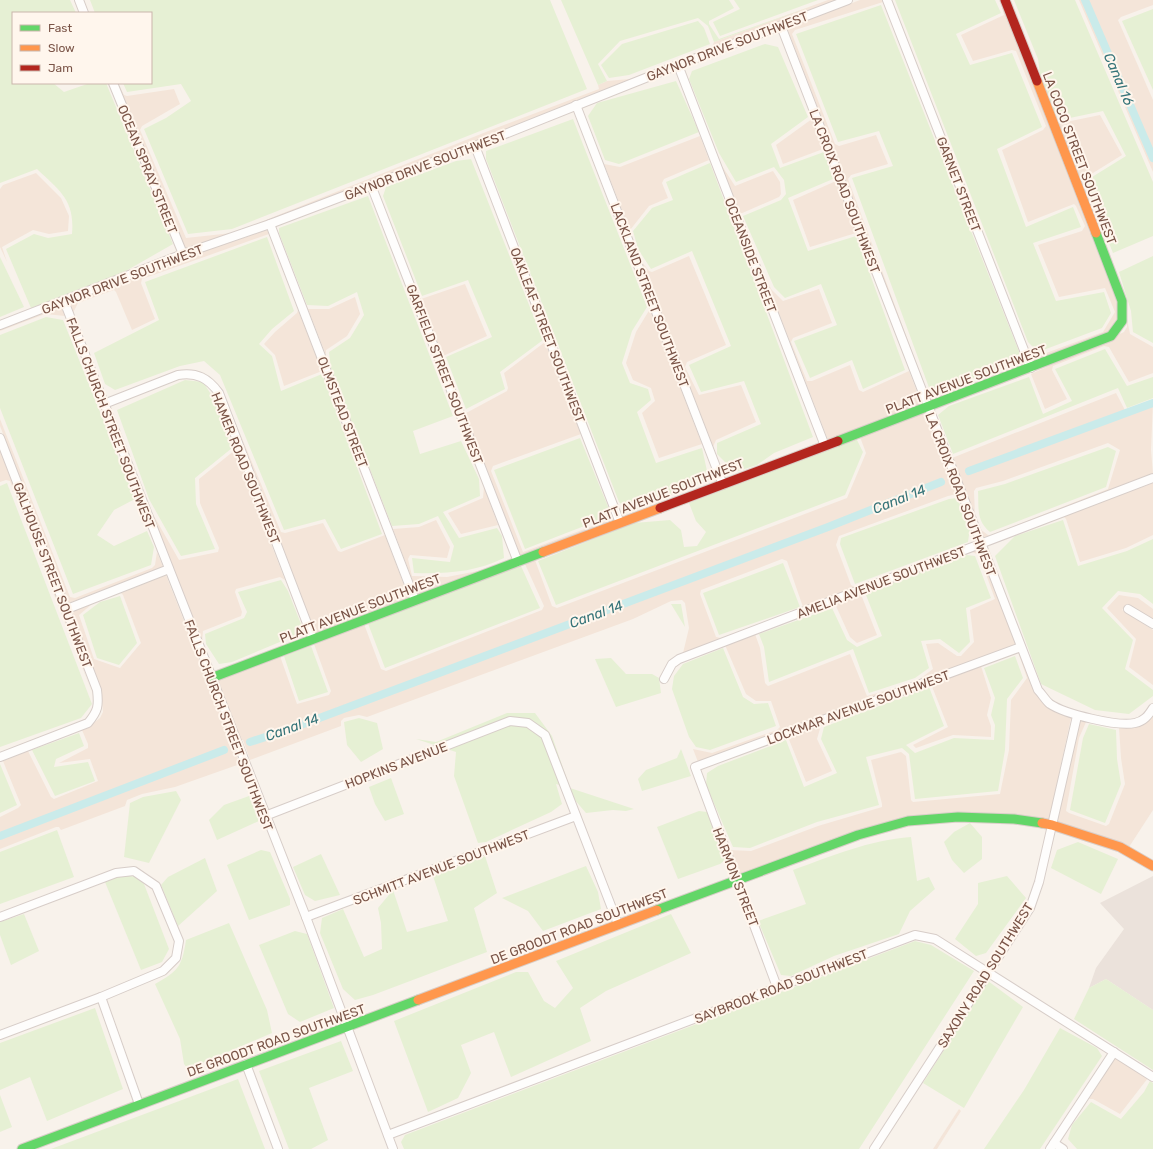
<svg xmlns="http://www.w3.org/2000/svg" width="1153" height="1149" font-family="Rubik,sans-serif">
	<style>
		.residential { fill: #f4e5d9 }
		.industrial { fill: #ebe2db }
		.green { fill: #e6f0d4 }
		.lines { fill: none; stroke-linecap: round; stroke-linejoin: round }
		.canal { stroke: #caebea; stroke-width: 8 }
		.street-casing { stroke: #d7cdc8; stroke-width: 10 }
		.fast-casing { stroke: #d9cec8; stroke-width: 11 }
		.slow-casing { stroke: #d9cec8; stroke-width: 11 }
		.jam-casing { stroke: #d9cec8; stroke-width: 11 }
		.street { stroke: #fefdfc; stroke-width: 8 }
		.fast { stroke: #63d668; stroke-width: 9 }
		.slow { stroke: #ff974d; stroke-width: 9 }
		.jam { stroke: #b3261e; stroke-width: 9 }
		.labels { text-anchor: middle; stroke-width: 4; stroke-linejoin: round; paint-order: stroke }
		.street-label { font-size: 13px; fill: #7a5447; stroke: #fff6ed }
		.water-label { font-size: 14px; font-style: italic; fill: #367479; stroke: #fff6ed }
	</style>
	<rect width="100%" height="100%" fill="#f8f2eb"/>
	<g class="residential">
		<path d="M 828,0 L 836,0 L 704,50 L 712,47 L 714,42 Z"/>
		<path d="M 860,0 L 882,0 L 883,2 L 795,30 L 792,34 L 835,144 L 839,146 L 876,135 L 888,164 L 851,175 L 848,179 L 927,392 L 787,28 Z"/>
		<path d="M 1000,0 L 1117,303 L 1120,315 L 1116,325 L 1108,333 L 1033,363 L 1027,347 L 1038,356 L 1103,332 L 1115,312 L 1105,288 L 1059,297 L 1038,245 L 1082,231 L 1085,226 L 1076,206 L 1074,204 L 1028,222 L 1002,150 L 1043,130 L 1046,126 L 1016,51 L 1012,50 L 973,61 L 961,35 L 1004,15 Z"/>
		<path d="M 1079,0 L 1153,0 L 1153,5 L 1121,17 L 1118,20 L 1153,100 L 1153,172 Z"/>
		<path d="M 658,68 L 473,142 L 236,232 L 496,128 L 599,89 L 598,85 L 607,81 L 630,79 Z"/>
		<path d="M 118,83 L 124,95 L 127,96 L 174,89 L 180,104 L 142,126 L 140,130 L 186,238 L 232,233 L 185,249 Z"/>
		<path d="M 1100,115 L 1122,155 L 1080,181 L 1056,119 L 1066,122 Z"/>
		<path d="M 812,119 L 823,149 L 783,164 L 776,145 Z"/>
		<path d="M 700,136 L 709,160 L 664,179 L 662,183 L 668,198 L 649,206 L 630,230 L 604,164 L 620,167 Z"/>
		<path d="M 722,166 L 735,186 L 773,171 L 780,182 L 781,194 L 779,197 L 740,214 Z"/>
		<path d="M 36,173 L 61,198 L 69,216 L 68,231 L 49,234 L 33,230 L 2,247 L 7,262 L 0,247 L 0,189 L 3,185 Z"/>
		<path d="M 836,181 L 856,233 L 810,247 L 793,200 Z"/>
		<path d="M 267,230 L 269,234 L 142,279 L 141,283 L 155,319 L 132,330 L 116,292 L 114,290 L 78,303 L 73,313 L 70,303 L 184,258 Z"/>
		<path d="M 689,256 L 726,345 L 687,362 L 685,367 L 699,395 L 741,385 L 756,422 L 716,440 L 713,447 L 642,262 L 649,271 L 652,272 Z"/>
		<path d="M 758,259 L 771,289 L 783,301 L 819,289 L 832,323 L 793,338 L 791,342 L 807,381 L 812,381 L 850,365 L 859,390 L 863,392 L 909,371 L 922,405 L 828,440 Z"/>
		<path d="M 465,284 L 487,336 L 443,356 L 421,299 Z"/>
		<path d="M 355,297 L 360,314 L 347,336 L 326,350 L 326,355 L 308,309 L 329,309 Z"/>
		<path d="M 61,307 L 65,316 L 45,314 L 0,331 L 0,329 Z"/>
		<path d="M 650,309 L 702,444 L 659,458 L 642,413 L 655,401 L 651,388 L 633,380 L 626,363 L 636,332 Z"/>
		<path d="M 298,310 L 322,371 L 284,386 L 275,355 L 264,344 L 275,332 L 297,313 Z"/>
		<path d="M 1127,319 L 1130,334 L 1153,347 L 1153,373 L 1129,382 L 1109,347 L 1104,346 L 1053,366 L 1052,370 L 1067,399 L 1045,409 L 1031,374 L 1124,332 L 1127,327 Z"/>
		<path d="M 545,342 L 581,434 L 493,466 L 491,471 L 523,552 L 606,521 L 611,512 L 615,521 L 521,557 L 465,413 L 468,412 L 507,391 L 508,388 L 504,373 Z"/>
		<path d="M 1116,393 L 1126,412 L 1153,402 L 1151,450 L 1153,474 L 984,538 L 980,529 L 988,535 L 991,535 L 1108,489 L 1120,450 L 1108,443 L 1003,481 L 976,488 L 974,491 L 975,516 L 952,458 Z"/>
		<path d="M 925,412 L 957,494 L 948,496 L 839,536 L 836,545 L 851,585 L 855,587 L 803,607 L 787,561 L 782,559 L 701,590 L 700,594 L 716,637 L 721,638 L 735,633 L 683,653 L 689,628 L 685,603 L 682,600 L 671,601 L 633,619 L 367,717 L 359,715 L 344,718 L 341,721 L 341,726 L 250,760 L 243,740 L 240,740 L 217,680 L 280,656 L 297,704 L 329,695 L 331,691 L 314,644 L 364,624 L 381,669 L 386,671 L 542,610 L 544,606 L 525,564 L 535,560 L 552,606 L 557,608 L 847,498 L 866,453 L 860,437 Z"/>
		<path d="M 0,419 L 70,597 L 75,598 L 152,568 L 155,565 L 157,552 L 163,567 L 69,603 L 0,426 Z"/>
		<path d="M 234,419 L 281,532 L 285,533 L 323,523 L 338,551 L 341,552 L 385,535 L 409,598 L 316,634 Z"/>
		<path d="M 235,450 L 285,580 L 280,577 L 236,589 L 235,592 L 242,612 L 241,616 L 203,631 L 202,642 L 150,509 L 179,560 L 218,552 L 219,548 L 200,503 L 199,479 Z"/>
		<path d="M 0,451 L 62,611 L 93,695 L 10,481 L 6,480 L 0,482 Z"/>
		<path d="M 1153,483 L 1153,535 L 1126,548 L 1080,562 L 1066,519 L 1064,517 L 1059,518 Z"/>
		<path d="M 484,487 L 498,525 L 461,534 L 448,513 L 483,498 Z"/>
		<path d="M 436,520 L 450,547 L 447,558 L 410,555 L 408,559 L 412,576 L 447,577 L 488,569 L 418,595 L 393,529 L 419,527 Z"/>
		<path d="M 978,549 L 1016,644 L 917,681 L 933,669 L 926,644 L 938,643 L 957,656 L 961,656 L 974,642 L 970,610 L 995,599 L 979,555 L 972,552 Z"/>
		<path d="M 166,575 L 240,764 L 175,787 L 142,794 L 127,800 L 125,806 L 61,830 L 59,827 L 56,827 L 0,849 L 0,817 L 18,808 L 21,805 L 3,761 L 28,751 L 51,797 L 54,799 L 98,781 L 90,759 L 59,763 L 88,748 L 88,744 L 82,730 L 91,725 L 100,718 L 103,712 L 101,689 L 72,611 L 92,604 L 79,615 L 94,659 L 120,668 L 141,643 L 123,595 L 121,593 Z"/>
		<path d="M 863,593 L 862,597 L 877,635 L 857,643 L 850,637 L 836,606 L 833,604 Z"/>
		<path d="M 1119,595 L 1138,598 L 1153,609 L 1153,619 L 1127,604 L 1122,610 L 1153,630 L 1153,685 L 1129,667 L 1136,639 L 1107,608 Z"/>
		<path d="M 755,634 L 760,648 L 765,683 L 768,686 L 850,654 L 867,696 L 912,683 L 698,762 L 693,749 L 712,753 L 777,730 L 780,727 L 771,701 L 756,701 L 746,694 L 725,645 Z"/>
		<path d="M 1018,652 L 1019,652 L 1034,691 L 1046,706 L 1071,718 L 1049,820 L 908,817 L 739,874 L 730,850 L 751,851 L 818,826 L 882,807 L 882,804 L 871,760 L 901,752 L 906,756 L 911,800 L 913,802 L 1000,794 L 1009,750 L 1011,700 L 1027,678 Z"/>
		<path d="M 981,666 L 991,698 L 987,715 L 991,726 L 991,737 L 953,735 L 916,748 L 913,745 L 948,727 L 931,684 Z"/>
		<path d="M 1153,716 L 1153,810 L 1129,847 L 1057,822 L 1080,721 L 1086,722 L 1079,738 L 1066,811 L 1069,813 L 1106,826 L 1109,824 L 1125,784 L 1121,758 L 1119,727 L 1136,727 L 1147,722 Z"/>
		<path d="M 821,725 L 817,739 L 832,771 L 806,782 L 788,737 Z"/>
		<path d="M 1115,1058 L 1148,1078 L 1120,1114 L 1093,1099 L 1089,1099 Z"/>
		<path d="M 959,1109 L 961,1111 L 937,1149 L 933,1149 Z"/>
	</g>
	<path class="industrial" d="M 1153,876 L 1153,1010 L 1106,979 L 1089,988 L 1096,968 L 1124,929 L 1100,903 Z"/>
	<g class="green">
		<path d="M 0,0 L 70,0 L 76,13 L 13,13 L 13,83 L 53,83 L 64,92 L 90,83 L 106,83 L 173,244 L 124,272 L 31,308 L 6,249 L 34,234 L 48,238 L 72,234 C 75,200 60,191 37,169 L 0,183 Z"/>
		<path d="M 90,0 L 550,0 L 587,89 L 232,229 L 188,234 L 144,129 L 166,118 L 191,101 L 181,84 L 127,92 L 123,83 L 151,83 L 151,13 L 95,13 Z"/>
		<path d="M 561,0 L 729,0 L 734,8 L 709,21 L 709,24 L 719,39 L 815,5 L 714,42 L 708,26 L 698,18 L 620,41 L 598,64 L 607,81 L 598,85 Z"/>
		<path d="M 734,0 L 818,0 L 720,36 L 713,22 L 740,9 Z"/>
		<path d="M 895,0 L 995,0 L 1001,13 L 956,34 L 970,65 L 1012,53 L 1042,127 L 997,149 L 1026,227 L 1073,207 L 1081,227 L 1033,243 L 1056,301 L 1104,292 L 1111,313 L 1102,328 L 1038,352 L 1028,342 Z"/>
		<path d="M 1014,0 L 1075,0 L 1153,182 L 1153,236 L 1113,253 L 1084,182 L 1126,156 L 1103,111 L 1065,119 L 1052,112 L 1041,81 L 1038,59 Z"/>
		<path d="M 881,5 L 1020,354 L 1019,362 L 931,393 L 852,178 L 893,166 L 879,131 L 838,142 L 796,34 Z"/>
		<path d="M 1153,9 L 1153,90 L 1122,21 Z"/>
		<path d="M 698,21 L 704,28 L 710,44 L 629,75 L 609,78 L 601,65 L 622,44 Z"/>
		<path d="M 765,44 L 778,47 L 808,117 L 771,144 L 780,168 L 824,152 L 833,179 L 788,198 L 808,251 L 856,236 L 905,370 L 863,389 L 852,360 L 810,378 L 794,341 L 837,325 L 821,284 L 785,298 L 774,287 L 743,216 L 781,200 L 786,194 L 784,180 L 774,167 L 736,182 L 719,153 L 689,79 L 692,71 Z"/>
		<path d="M 676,81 L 699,132 L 619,164 L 605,160 L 588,116 L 597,103 Z"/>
		<path d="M 573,119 L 647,307 L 632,331 L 622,363 L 630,383 L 648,389 L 651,400 L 637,412 L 656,463 L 702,448 L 709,480 L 630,512 L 619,502 L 486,159 L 486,151 Z"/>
		<path d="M 471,159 L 543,340 L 500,372 L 505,389 L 466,409 L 446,357 L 492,337 L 468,280 L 422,296 L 383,196 L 386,187 L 456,161 Z"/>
		<path d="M 710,163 L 813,437 L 774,453 L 757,465 L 735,472 L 717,454 L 717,443 L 761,424 L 744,381 L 701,392 L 689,365 L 731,346 L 692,251 L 651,269 L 638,249 L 633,231 L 652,208 L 673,200 L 666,182 Z"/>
		<path d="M 368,196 L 453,416 L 413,431 L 420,454 L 461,441 L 479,479 L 480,496 L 443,512 L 459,538 L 497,528 L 502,536 L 504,558 C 476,572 446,574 414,573 L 412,558 L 450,562 L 454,546 L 438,516 L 419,524 L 392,526 L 331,369 L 329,352 L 350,338 L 364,315 L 357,292 L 328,306 L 307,305 L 279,233 L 279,228 Z"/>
		<path d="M 267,237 L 294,311 L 272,329 L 259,344 L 272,356 L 281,391 L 322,374 L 382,534 L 341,549 L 325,519 L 284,530 L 220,375 L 204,361 L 180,366 L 115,390 L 105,384 L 94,353 L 159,320 L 145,282 Z"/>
		<path d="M 1153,256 L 1153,343 L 1133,332 L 1131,311 L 1119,272 Z"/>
		<path d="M 0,257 L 24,307 L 0,317 Z"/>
		<path d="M 46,317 L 63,320 L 135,499 L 114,510 L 97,535 L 114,546 L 147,531 L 154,547 L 151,565 L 73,594 L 0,408 L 0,335 Z"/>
		<path d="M 1105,349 L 1127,386 L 1153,377 L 1153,398 L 1127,408 L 1118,388 L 953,454 L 938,415 L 949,406 L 1029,377 L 1043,414 L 1072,401 L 1055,369 Z"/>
		<path d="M 185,380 L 203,382 L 216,402 L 232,448 L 195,478 L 196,504 L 215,549 L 181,556 L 149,499 L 117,410 Z"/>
		<path d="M 580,438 L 609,509 L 605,518 L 525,549 L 494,470 Z"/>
		<path d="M 856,438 L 863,452 L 845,495 L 556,605 L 538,561 L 634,523 L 670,520 L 681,530 L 684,547 L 697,546 L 706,532 L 696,521 L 689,503 Z"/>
		<path d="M 1108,447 L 1116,451 L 1106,487 L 990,532 C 976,520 979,509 978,491 L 1005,484 Z"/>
		<path d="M 7,483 L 92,704 L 81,718 L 0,747 L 0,486 Z"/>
		<path d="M 957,498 L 970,528 L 968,542 L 855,584 L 840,544 L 841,538 L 949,499 Z"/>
		<path d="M 1063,520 L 1078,566 L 1127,551 L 1153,539 L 1153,604 L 1140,594 L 1118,591 L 1102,608 L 1133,640 L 1125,669 L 1153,690 L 1153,696 L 1129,714 L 1095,710 L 1041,684 L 995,556 L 1015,536 Z"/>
		<path d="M 967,555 L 975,556 L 991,598 L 966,608 L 970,642 L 959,653 L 940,639 L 921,641 L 929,668 L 915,678 L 869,693 L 853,649 L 769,682 L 764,647 L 759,634 L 832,608 L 847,640 L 857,647 L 882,636 L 866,595 L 872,591 Z"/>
		<path d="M 783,563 L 800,607 L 719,635 L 703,593 Z"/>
		<path d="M 521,566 L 540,608 L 385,668 L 367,621 Z"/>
		<path d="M 281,580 L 288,591 L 301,624 L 299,634 L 232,662 L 219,664 L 206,644 L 205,634 L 244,618 L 247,612 L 238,592 Z"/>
		<path d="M 120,596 L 137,643 L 119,665 L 97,658 L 83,615 L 100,602 Z"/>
		<path d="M 671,604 L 681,604 L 685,627 Z"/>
		<path d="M 311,646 L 328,692 L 299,701 L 284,656 Z"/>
		<path d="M 723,648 L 743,697 L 754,704 L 768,703 L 776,726 L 710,750 L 696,747 L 689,737 L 672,689 L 674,676 L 683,664 Z"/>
		<path d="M 1015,656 L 1023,678 L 1007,699 L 1005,750 L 998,791 L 915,799 L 909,754 L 902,748 L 866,757 L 879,805 L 817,822 L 750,848 L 733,847 L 706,785 L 707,773 L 718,766 L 786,740 L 804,787 L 837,773 L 821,739 L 824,727 L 929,687 L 944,726 L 906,745 L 915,753 L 954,738 L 994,740 L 995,725 L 991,715 L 995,698 L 984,668 Z"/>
		<path d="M 611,658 L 626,674 L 652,674 L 659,678 L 661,693 L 616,707 L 595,659 Z"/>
		<path d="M 507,713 L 535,713 L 552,736 L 570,788 L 634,809 L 626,811 L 613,810 L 586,813 L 574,799 L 570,788 L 556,784 L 562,804 L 551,812 L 486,842 L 478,843 L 454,776 L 456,752 L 416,739 L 436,742 Z"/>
		<path d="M 359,718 L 377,723 L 383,749 L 361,762 L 347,745 L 344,722 Z"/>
		<path d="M 1089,724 L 1116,730 L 1117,759 L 1121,784 L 1105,823 L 1070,810 L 1083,738 Z"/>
		<path d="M 79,733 L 84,746 L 56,759 L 54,767 L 88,762 L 95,781 L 55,796 L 32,750 Z"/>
		<path d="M 681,749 L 691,776 L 642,791 L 638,779 L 646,770 L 677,758 Z"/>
		<path d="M 0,764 L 17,805 L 0,813 Z"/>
		<path d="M 391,778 L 404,814 L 385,821 L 375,804 L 369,787 Z"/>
		<path d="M 176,791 L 181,800 L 149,863 L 124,857 L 130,803 L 143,797 Z"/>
		<path d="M 249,796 L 259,821 L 217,840 L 209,820 L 224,805 Z"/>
		<path d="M 699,811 L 707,812 L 725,860 L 720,864 L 678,879 L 657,827 Z"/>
		<path d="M 970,823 L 982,837 L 982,859 L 964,873 L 952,860 L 944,842 L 954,832 Z"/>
		<path d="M 57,830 L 74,877 L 0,904 L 0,852 Z"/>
		<path d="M 911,837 L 917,881 L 929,877 L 935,889 L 910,911 L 899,934 L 834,956 L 791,976 L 781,975 L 758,921 L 806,904 L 793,870 C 832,856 869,840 911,837 Z"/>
		<path d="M 1078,842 L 1118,859 L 1101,894 L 1051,868 L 1057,850 Z"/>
		<path d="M 261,850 L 270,852 L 290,899 L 290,905 L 249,920 L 227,865 Z"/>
		<path d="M 321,854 L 340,895 L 315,901 L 305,895 L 293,867 Z"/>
		<path d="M 485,856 L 497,893 L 474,908 L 487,952 L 373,995 L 355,1000 L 343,989 L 320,933 L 322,918 L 343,909 L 364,957 L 382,949 L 381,923 L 378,908 L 393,890 L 407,932 L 448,921 L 433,876 Z"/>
		<path d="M 205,858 L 217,891 L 178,926 L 161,885 L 168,877 Z"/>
		<path d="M 586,866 L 598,892 L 601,909 L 543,931 L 528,911 L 502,898 Z"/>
		<path d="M 123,875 L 137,877 L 144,884 L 169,949 L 162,962 L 141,970 L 105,882 Z"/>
		<path d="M 1007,876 L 1026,898 L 986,953 L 976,956 L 955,939 L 978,904 L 978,883 Z"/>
		<path d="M 24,914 L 39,951 L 11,965 L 0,935 L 0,922 Z"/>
		<path d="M 671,914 L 691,953 L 606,991 L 580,1008 L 591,1041 L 511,1077 L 494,1032 L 461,1045 L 471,1073 L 458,1098 L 428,1112 L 394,1021 L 516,972 L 528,972 L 544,1001 L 555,1008 L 573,988 L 556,961 Z"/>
		<path d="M 229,923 L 267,1010 L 272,1033 L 188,1069 L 184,1064 L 180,1039 L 155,984 C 178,971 182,967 186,940 Z"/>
		<path d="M 295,931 L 307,934 L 334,1008 L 300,1022 L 288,1014 L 259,945 Z"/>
		<path d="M 915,941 L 931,945 L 974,971 L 859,1149 L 404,1149 L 401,1142 L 405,1135 Z"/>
		<path d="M 1106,979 L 1153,1010 L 1153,1070 L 1074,1019 L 1089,988 Z"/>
		<path d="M 988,981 L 1023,1007 L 964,1108 L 923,1083 Z"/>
		<path d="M 95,1008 L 123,1089 L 47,1121 L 30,1077 L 0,1090 L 0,1043 Z"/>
		<path d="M 1060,1028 L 1097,1048 L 1102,1056 L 1040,1149 L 984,1149 L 1024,1090 Z"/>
		<path d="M 341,1041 L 353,1071 L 309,1088 L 328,1140 L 311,1149 L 289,1149 L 259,1071 Z"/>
		<path d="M 238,1079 L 265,1149 L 51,1149 Z"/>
		<path d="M 1150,1081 L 1153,1083 L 1153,1149 L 1077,1149 L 1068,1139 L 1072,1125 L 1091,1102 L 1121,1119 L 1144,1092 Z"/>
		<path d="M 0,1095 L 12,1127 L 0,1132 Z"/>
	</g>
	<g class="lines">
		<g class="canal">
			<path d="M 1085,0 L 1153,158"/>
			<path d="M 969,471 L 1153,403"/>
			<path d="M 250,742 L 290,729 L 828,527 L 941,482"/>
			<path d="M 0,836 L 224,750"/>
		</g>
		<g class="street-casing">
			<g id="street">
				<path d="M 79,0 L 84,13"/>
				<path d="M 887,0 L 1031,368"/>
				<path d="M 781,26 L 1038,690 C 1042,694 1046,701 1050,704 C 1065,714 1118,727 1135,723 C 1144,721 1148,716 1153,708"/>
				<path d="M 678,65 L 825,446"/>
				<path d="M 113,83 L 183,254"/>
				<path d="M 576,105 L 723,485"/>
				<path d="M 475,146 L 620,523"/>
				<path d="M 371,185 L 518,562"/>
				<path d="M 270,224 L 415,600"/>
				<path d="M 64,301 L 306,917 L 393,1149"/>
				<path d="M 0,325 L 183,254 L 270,224 L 475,146 L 678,65 L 848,0"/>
				<path d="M 104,404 L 178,375 C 197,372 208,378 219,393 L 313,639"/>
				<path d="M 0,438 L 97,690 C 99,706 98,711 88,723 L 0,757"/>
				<path d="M 67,609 L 169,569"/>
				<path d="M 1128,609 L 1153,624"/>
				<path d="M 664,679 L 672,664 L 679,659 L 1153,478"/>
				<path d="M 265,816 L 510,721 L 528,723 L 545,735 L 618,924"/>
				<path d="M 0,917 L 116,873 L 134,871 L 156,886 L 179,941 L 176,958 L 163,971 L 101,997 L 0,1035"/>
				<path d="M 306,917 L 576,816"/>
				<path d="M 777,987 L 695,767 L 1021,647"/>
				<path d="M 101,997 L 139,1104"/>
				<path d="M 246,1064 L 278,1149"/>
				<path d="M 388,1135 L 915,935 L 935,939 L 1153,1077"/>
				<path d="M 1054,1143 L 1063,1149"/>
				<path d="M 874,1149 L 1030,908 L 1039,882 L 1077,716"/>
				<path d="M 1050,1149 L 1114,1052"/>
			</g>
		</g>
		<g class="fast-casing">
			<g id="fast">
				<path d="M 838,441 L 1111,336 L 1122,321 L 1122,301 L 1096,233"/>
				<path d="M 211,678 L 543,552"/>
				<path d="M 657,910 L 858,835 L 908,821 L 958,817 L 1014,819 L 1042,823"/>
				<path d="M 22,1149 L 418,1000"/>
			</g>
		</g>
		<g class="slow-casing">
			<g id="slow">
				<path d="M 1037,81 L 1096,233"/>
				<path d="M 543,552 L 660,508"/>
				<path d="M 1042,823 L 1052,825 L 1120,847 L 1153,866"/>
				<path d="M 418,1000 L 657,910"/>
			</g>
		</g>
		<g class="jam-casing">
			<g id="jam">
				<path d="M 1005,0 L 1037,81"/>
				<path d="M 660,508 L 838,441"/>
			</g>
		</g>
		<use href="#street" class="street"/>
		<use href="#fast" class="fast"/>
		<use href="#slow" class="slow"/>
		<use href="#jam" class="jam"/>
	</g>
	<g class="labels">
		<g class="street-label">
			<text transform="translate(727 46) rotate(-21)" y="5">GAYNOR DRIVE SOUTHWEST</text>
			<text transform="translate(1080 158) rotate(69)" y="5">LA COCO STREET SOUTHWEST</text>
			<text transform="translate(425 165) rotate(-21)" y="5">GAYNOR DRIVE SOUTHWEST</text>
			<text transform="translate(148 169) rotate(68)" y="5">OCEAN SPRAY STREET</text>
			<text transform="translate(959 184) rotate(69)" y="5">GARNET STREET</text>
			<text transform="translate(845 191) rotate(69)" y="5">LA CROIX ROAD SOUTHWEST</text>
			<text transform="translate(751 255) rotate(69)" y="5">OCEANSIDE STREET</text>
			<text transform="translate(122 279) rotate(-21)" y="5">GAYNOR DRIVE SOUTHWEST</text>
			<text transform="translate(650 295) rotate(69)" y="5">LACKLAND STREET SOUTHWEST</text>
			<text transform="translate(548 335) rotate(69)" y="5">OAKLEAF STREET SOUTHWEST</text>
			<text transform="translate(445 374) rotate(69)" y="5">GARFIELD STREET SOUTHWEST</text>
			<text transform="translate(966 379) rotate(-21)" y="5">PLATT AVENUE SOUTHWEST</text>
			<text transform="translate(343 412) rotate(69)" y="5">OLMSTEAD STREET</text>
			<text transform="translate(111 423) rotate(69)" y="5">FALLS CHURCH STREET SOUTHWEST</text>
			<text transform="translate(246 468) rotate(68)" y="5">HAMER ROAD SOUTHWEST</text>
			<text transform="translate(663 493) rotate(-21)" y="5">PLATT AVENUE SOUTHWEST</text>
			<text transform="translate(961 494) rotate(69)" y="5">LA CROIX ROAD SOUTHWEST</text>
			<text transform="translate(53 575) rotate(69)" y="5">GALHOUSE STREET SOUTHWEST</text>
			<text transform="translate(881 582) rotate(-21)" y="5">AMELIA AVENUE SOUTHWEST</text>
			<text transform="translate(360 608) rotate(-21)" y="5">PLATT AVENUE SOUTHWEST</text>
			<text transform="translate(858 707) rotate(-20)" y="5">LOCKMAR AVENUE SOUTHWEST</text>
			<text transform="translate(229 725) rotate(69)" y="5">FALLS CHURCH STREET SOUTHWEST</text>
			<text transform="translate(396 765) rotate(-21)" y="5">HOPKINS AVENUE</text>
			<text transform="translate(441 867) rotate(-21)" y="5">SCHMITT AVENUE SOUTHWEST</text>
			<text transform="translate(736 877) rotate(69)" y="5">HARMON STREET</text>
			<text transform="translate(579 926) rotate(-21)" y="5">DE GROODT ROAD SOUTHWEST</text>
			<text transform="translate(985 975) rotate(-58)" y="5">SAXONY ROAD SOUTHWEST</text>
			<text transform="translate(781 986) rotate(-21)" y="5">SAYBROOK ROAD SOUTHWEST</text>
			<text transform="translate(276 1040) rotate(-20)" y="5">DE GROODT ROAD SOUTHWEST</text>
		</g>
		<g class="water-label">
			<text transform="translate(1119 79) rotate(67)" y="5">Canal 16</text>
			<text transform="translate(899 499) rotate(-22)" y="5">Canal 14</text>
			<text transform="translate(596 614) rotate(-20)" y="5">Canal 14</text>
			<text transform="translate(292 727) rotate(-20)" y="5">Canal 14</text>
		</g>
	</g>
	<rect x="12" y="12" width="140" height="72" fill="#fff6ed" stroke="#cab5ab"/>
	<rect x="20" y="25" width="20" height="6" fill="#63d668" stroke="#cab5ab"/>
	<text x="48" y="32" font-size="12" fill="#7a5447">Fast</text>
	<rect x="20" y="45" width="20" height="6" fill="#ff974d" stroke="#cab5ab"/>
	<text x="48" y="52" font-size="12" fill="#7a5447">Slow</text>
	<rect x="20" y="65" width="20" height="6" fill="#b3261e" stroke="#cab5ab"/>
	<text x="48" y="72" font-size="12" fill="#7a5447">Jam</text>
</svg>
